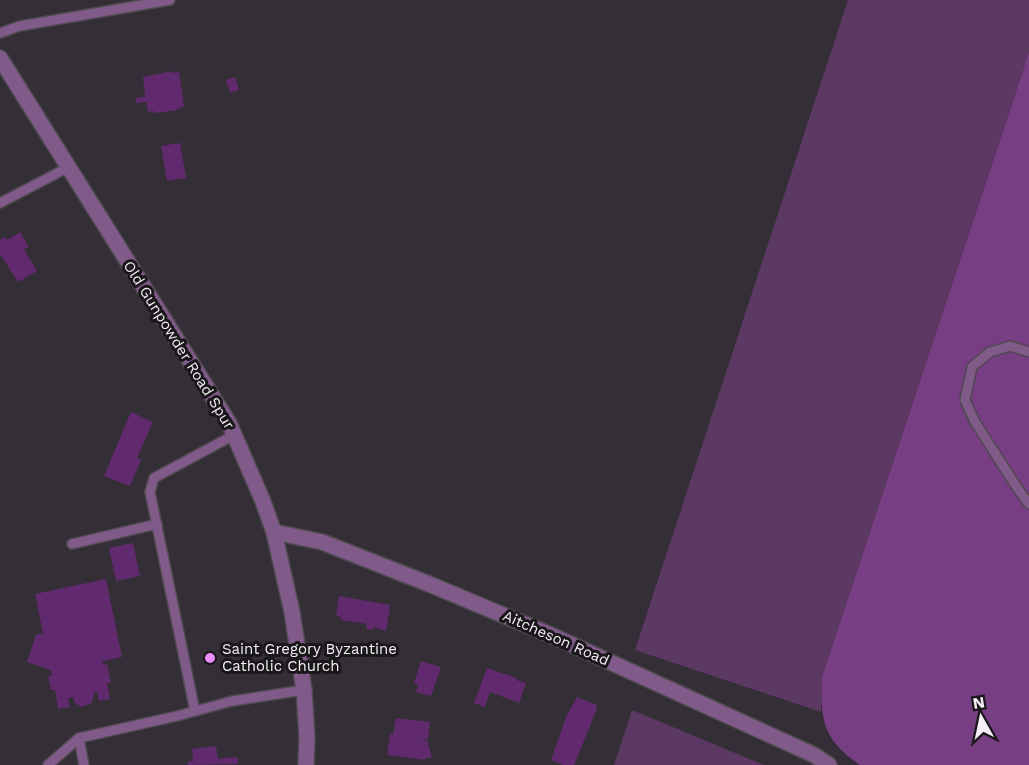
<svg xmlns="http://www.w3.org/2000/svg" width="1029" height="765" font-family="'Work Sans',sans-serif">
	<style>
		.green { fill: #5c3963 }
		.forest { fill: #773e83 }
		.building { fill: #622a6e }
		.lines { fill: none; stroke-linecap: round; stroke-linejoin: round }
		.lane-casing { stroke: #4f4950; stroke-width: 12 }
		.street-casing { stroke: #4f4950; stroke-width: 18 }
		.lane { stroke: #805a88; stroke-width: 9 }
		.street { stroke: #805a88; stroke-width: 15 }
		.poi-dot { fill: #ea8dfd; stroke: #1a171b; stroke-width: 2 }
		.labels { text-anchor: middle; stroke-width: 6; stroke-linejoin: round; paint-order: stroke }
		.street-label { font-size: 15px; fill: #f2eef3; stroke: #1a171b }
		.poi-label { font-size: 15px; fill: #f2eef3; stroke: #1a171b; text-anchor: start }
	</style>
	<rect width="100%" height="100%" fill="#342e36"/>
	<g class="green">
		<path d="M 848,0 L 1029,0 L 1029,52 L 822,675 L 821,712 L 635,650 Z"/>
		<path d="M 632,710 L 764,765 L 614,765 Z"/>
	</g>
	<path class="forest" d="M 1029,52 L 1029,765 L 860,765 C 822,739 820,719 822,676 Z"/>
	<g class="building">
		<path d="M 172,71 L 172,73 L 179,72 L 184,107 L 178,108 L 178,110 L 155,113 L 154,111 L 148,112 L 146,102 L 136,103 L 136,98 L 145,97 L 143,77 Z"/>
		<path d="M 235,77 L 239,90 L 230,93 L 226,80 Z"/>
		<path d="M 180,143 L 186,178 L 167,181 L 161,146 Z"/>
		<path d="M 20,232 L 29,247 L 24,249 L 37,271 L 18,282 L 0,254 L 0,240 L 6,237 L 7,240 Z"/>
		<path d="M 131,412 L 153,422 L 137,458 L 141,460 L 130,486 L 104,476 Z"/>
		<path d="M 133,543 L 140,576 L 116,581 L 109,548 Z"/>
		<path d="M 106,579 L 122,657 L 103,661 L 103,665 L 107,664 L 111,683 L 107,683 L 110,699 L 99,701 L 97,692 L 94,693 L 92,703 L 82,707 L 75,703 L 73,697 L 68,698 L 70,707 L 58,709 L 55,690 L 51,690 L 48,676 L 52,675 L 51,670 L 27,662 L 36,635 L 43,633 L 35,594 Z"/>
		<path d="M 339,596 L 390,605 L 386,631 L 373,627 L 373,630 L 366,629 L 367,624 L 341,620 L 341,617 L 336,616 Z"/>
		<path d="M 421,661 L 441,667 L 431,696 L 416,692 L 418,685 L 414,683 Z"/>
		<path d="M 487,668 L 517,678 L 516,680 L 526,683 L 519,703 L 490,692 L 485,707 L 474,703 Z"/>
		<path d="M 577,697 L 597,705 L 596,711 L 574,765 L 563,765 L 551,760 L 566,717 Z"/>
		<path d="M 396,718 L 430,722 L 428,739 L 417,738 L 427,740 L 432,758 L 425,758 L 425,760 L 387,755 L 390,734 L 393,735 Z"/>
		<path d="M 216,746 L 218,759 L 235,757 L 238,758 L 238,764 L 188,765 L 188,761 L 193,761 L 192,749 Z"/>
	</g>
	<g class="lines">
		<g class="lane-casing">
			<g id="lane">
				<path d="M 0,33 L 20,26 L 170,0"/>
				<path d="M 0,203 L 67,168"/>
				<path d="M 1029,352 L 1010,346 L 990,352 L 972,367 L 965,400 L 975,422 L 1016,486 L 1029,504"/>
				<path d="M 72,544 L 157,524"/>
				<path d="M 195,711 L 150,492 L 154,478 L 234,435"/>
				<path d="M 79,738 L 84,765"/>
				<path d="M 48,765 L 79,738 L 177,716 L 232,701 L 304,690"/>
			</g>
		</g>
		<g class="street-casing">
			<g id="street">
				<path d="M 0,58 L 229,423 L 262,499 L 274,532 L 292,612 L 304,690 L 307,738 L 306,765"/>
				<path d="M 274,532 L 322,542 L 429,584 L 553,636 L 814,755 L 829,765"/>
			</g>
		</g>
		<use href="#lane" class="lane"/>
		<use href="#street" class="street"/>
	</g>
	<circle class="poi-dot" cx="210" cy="658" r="6"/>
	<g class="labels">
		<g class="street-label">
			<text transform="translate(179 345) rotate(58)" y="5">Old Gunpowder Road Spur</text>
			<text transform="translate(556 638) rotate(24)" y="5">Aitcheson Road</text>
		</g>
		<g class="poi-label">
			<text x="222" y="654">Saint Gregory Byzantine<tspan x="222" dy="17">Catholic Church</tspan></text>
		</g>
	</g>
	<g transform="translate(981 717) rotate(351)" stroke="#1a171b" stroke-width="4.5" paint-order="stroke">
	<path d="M0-4.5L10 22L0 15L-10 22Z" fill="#f2eef3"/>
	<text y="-9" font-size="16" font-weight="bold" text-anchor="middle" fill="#f2eef3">N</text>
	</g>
</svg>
